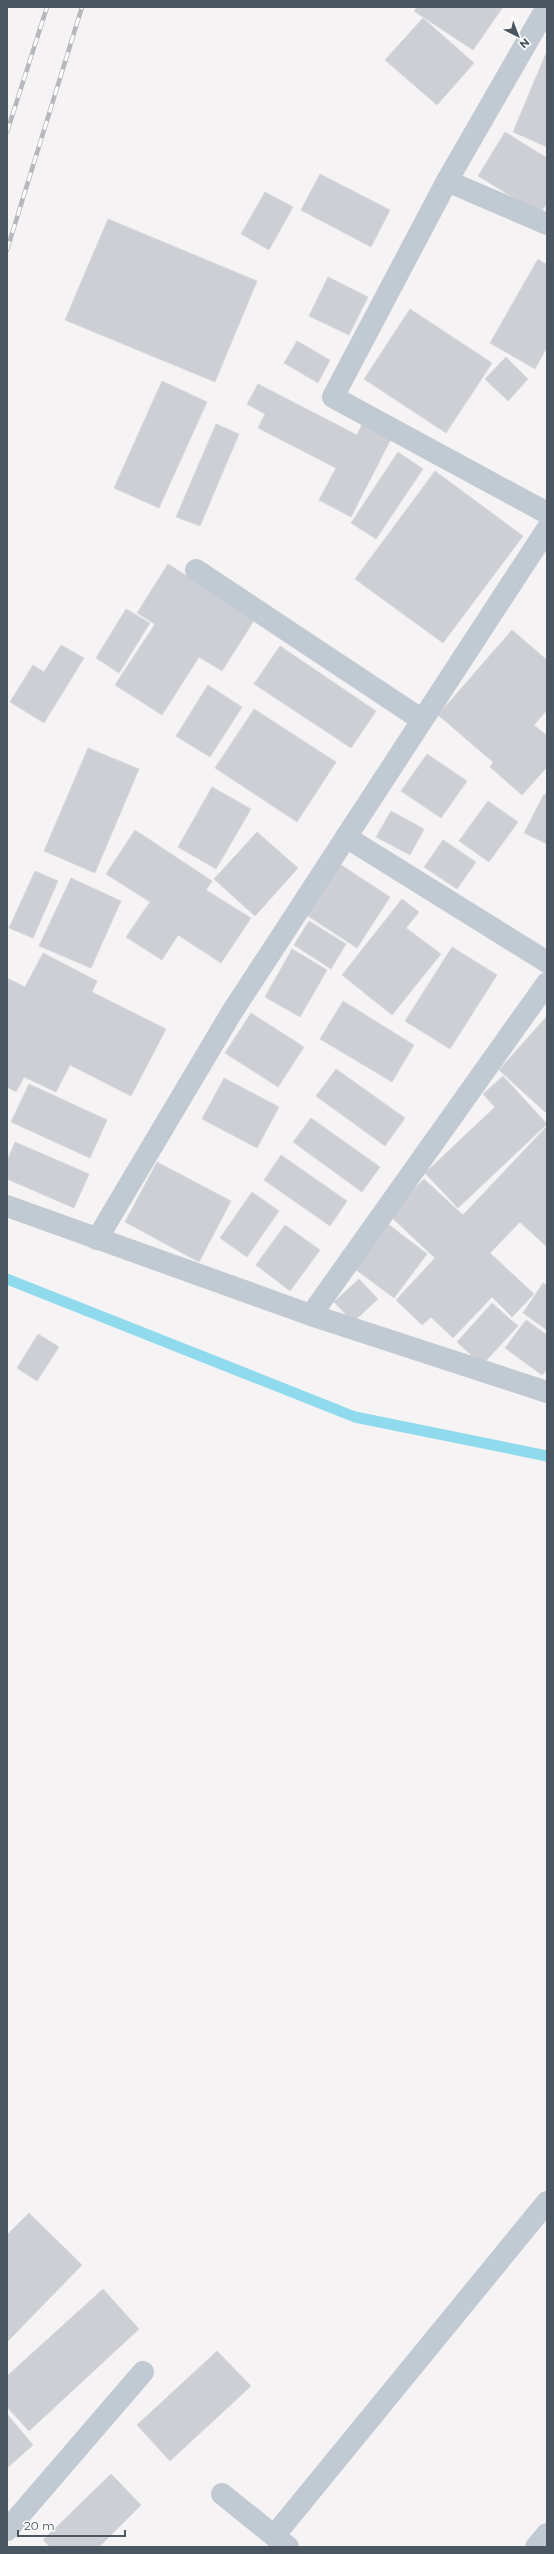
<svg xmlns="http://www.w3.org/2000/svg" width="554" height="2554" font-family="Montserrat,sans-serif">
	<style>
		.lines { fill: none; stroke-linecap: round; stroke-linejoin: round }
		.stream { stroke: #90daee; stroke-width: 11 }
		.building { fill: #cdcfd5; stroke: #d7d9de }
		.minor { stroke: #c1cad2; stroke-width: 22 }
		.rail-casing { stroke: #b5b8bd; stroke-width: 4.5 }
		.rail { stroke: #fff; stroke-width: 3; stroke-dasharray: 9; stroke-linecap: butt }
	</style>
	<rect width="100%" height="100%" fill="#f5f3f3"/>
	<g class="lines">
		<path class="stream" d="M 7,1279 L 355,1417 L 547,1456"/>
	</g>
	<g class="building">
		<path d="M 417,7 L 503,7 L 473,50 L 414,11 Z"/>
		<path d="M 423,18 L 474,63 L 437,105 L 385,60 Z"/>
		<path d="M 547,51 L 547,147 L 513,132 Z"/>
		<path d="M 505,132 L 547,158 L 547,203 L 540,214 L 478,176 Z"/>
		<path d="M 320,174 L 390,210 L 371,247 L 301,210 Z"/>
		<path d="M 265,192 L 293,207 L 269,250 L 241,234 Z"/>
		<path d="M 108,219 L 257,281 L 215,382 L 65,320 Z"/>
		<path d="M 538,259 L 547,265 L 547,347 L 535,369 L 490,343 Z"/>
		<path d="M 328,277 L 368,297 L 349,335 L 309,316 Z"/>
		<path d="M 410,309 L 492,363 L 446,433 L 364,379 Z"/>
		<path d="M 297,341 L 330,360 L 318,383 L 284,363 Z"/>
		<path d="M 506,357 L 528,379 L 508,401 L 485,379 Z"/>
		<path d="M 162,381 L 207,402 L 159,508 L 114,488 Z"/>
		<path d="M 258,384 L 357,435 L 363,422 L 392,437 L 351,517 L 319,500 L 336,468 L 258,428 L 265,414 L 247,404 Z"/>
		<path d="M 216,424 L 239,434 L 200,526 L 176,517 Z"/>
		<path d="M 398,452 L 423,469 L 376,539 L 351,523 Z"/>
		<path d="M 435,471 L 523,536 L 443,643 L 355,579 Z"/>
		<path d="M 168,564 L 255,619 L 222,671 L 199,657 L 162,715 L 115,685 L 155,624 L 137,613 Z"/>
		<path d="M 126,609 L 150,623 L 119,673 L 96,658 Z"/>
		<path d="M 512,630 L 547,660 L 547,710 L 534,725 L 547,736 L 547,767 L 522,795 L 490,767 L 493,762 L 438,715 Z"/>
		<path d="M 61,645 L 84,658 L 44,723 L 10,702 L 33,665 L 44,672 Z"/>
		<path d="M 280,646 L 376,711 L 351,748 L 254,684 Z"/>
		<path d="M 208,685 L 242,707 L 210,757 L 176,736 Z"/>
		<path d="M 254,709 L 336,762 L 297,822 L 215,768 Z"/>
		<path d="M 88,748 L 139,769 L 95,873 L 44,851 Z"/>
		<path d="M 427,754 L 467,781 L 441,818 L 401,791 Z"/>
		<path d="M 212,787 L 251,809 L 216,869 L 178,847 Z"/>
		<path d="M 544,794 L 547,795 L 547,844 L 524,833 Z"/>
		<path d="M 488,801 L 518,822 L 489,862 L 459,841 Z"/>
		<path d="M 391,811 L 424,829 L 410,855 L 376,837 Z"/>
		<path d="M 135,830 L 212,881 L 206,890 L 251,918 L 221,963 L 178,935 L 162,960 L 126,937 L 150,902 L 106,874 Z"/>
		<path d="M 257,832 L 298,868 L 255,916 L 214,879 Z"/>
		<path d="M 443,840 L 476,862 L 457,889 L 424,867 Z"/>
		<path d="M 338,863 L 390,897 L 357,948 L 305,914 Z"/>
		<path d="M 35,871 L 58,881 L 33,938 L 9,928 Z"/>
		<path d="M 71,878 L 121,901 L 91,968 L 39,946 Z"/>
		<path d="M 402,899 L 419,912 L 406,928 L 441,954 L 392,1015 L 342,975 Z"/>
		<path d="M 309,921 L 346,944 L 331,969 L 294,945 Z"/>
		<path d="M 452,947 L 497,975 L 450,1049 L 405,1021 Z"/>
		<path d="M 292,949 L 327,970 L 300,1017 L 265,997 Z"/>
		<path d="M 43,953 L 97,981 L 92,992 L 166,1029 L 131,1096 L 70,1065 L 56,1092 L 24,1077 L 16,1092 L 7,1087 L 7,978 L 25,987 Z"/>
		<path d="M 343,1001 L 414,1045 L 392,1082 L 320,1039 Z"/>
		<path d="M 251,1013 L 304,1047 L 278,1087 L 225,1053 Z"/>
		<path d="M 547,1016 L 547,1109 L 545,1112 L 499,1070 Z"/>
		<path d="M 336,1069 L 405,1118 L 385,1146 L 316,1096 Z"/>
		<path d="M 503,1076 L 547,1124 L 458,1208 L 425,1173 L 495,1107 L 483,1094 Z"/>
		<path d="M 224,1078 L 279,1107 L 257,1148 L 202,1119 Z"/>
		<path d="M 29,1084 L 107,1120 L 90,1158 L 11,1122 Z"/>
		<path d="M 311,1118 L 380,1167 L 362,1192 L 293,1142 Z"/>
		<path d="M 547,1126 L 547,1247 L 520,1222 L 490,1253 L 534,1294 L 512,1317 L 492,1297 L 453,1338 L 431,1317 L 422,1325 L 396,1300 L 435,1258 L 389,1215 L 424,1179 L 463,1215 Z"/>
		<path d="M 15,1142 L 89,1174 L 74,1208 L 7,1179 L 7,1161 Z"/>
		<path d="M 281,1155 L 347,1201 L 330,1226 L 264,1180 Z"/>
		<path d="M 157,1162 L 231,1201 L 199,1262 L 125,1222 Z"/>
		<path d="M 252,1192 L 279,1211 L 247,1257 L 220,1238 Z"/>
		<path d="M 388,1224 L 427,1254 L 394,1298 L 355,1269 Z"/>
		<path d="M 285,1225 L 320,1250 L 290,1291 L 256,1265 Z"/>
		<path d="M 359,1279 L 378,1299 L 353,1322 L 334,1302 Z"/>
		<path d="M 543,1283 L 547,1285 L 547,1330 L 523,1313 Z"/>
		<path d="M 492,1303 L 518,1326 L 482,1365 L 457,1342 Z"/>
		<path d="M 526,1320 L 547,1335 L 547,1369 L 542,1375 L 505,1348 Z"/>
		<path d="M 38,1334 L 59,1347 L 37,1381 L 17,1368 Z"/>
		<path d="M 29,2213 L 82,2265 L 7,2342 L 7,2235 Z"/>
		<path d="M 103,2289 L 139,2329 L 29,2431 L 7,2407 L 7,2376 Z"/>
		<path d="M 217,2351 L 251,2386 L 170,2461 L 137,2425 Z"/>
		<path d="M 7,2414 L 33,2445 L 7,2468 Z"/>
		<path d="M 111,2474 L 141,2505 L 99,2547 L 50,2547 L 43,2540 Z"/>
	</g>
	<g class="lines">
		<g class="minor">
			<path d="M 547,7 L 447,181 L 547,224"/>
			<path d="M 447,181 L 333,397 L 547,513"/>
			<path d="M 196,570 L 422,720"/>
			<path d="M 346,837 L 547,962"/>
			<path d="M 7,1206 L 311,1315 L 547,1392"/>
			<path d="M 97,1239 L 232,1012 L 547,529"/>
			<path d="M 311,1315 L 547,983"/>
			<path d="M 222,2494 L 288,2547"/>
			<path d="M 7,2530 L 143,2372"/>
			<path d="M 274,2536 L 547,2202"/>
			<path d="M 536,2547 L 547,2534"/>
		</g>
		<g class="rail-casing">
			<g id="rail">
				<path d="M 7,132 L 47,7"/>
				<path d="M 7,250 L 82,7"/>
			</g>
		</g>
		<use href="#rail" class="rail"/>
	</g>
	<rect width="554" height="2554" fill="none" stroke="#4a5661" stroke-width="16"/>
	<g transform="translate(518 36) rotate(138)" stroke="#ffffff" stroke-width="3" paint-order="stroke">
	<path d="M0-3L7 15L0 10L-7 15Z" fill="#4a5661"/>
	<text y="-6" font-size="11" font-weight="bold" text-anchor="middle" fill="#4a5661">N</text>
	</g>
	<path d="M18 2530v6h107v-6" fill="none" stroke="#4a5661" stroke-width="2"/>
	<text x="24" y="2530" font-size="12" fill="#4a5661" stroke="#ffffff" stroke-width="3" paint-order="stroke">20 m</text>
</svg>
